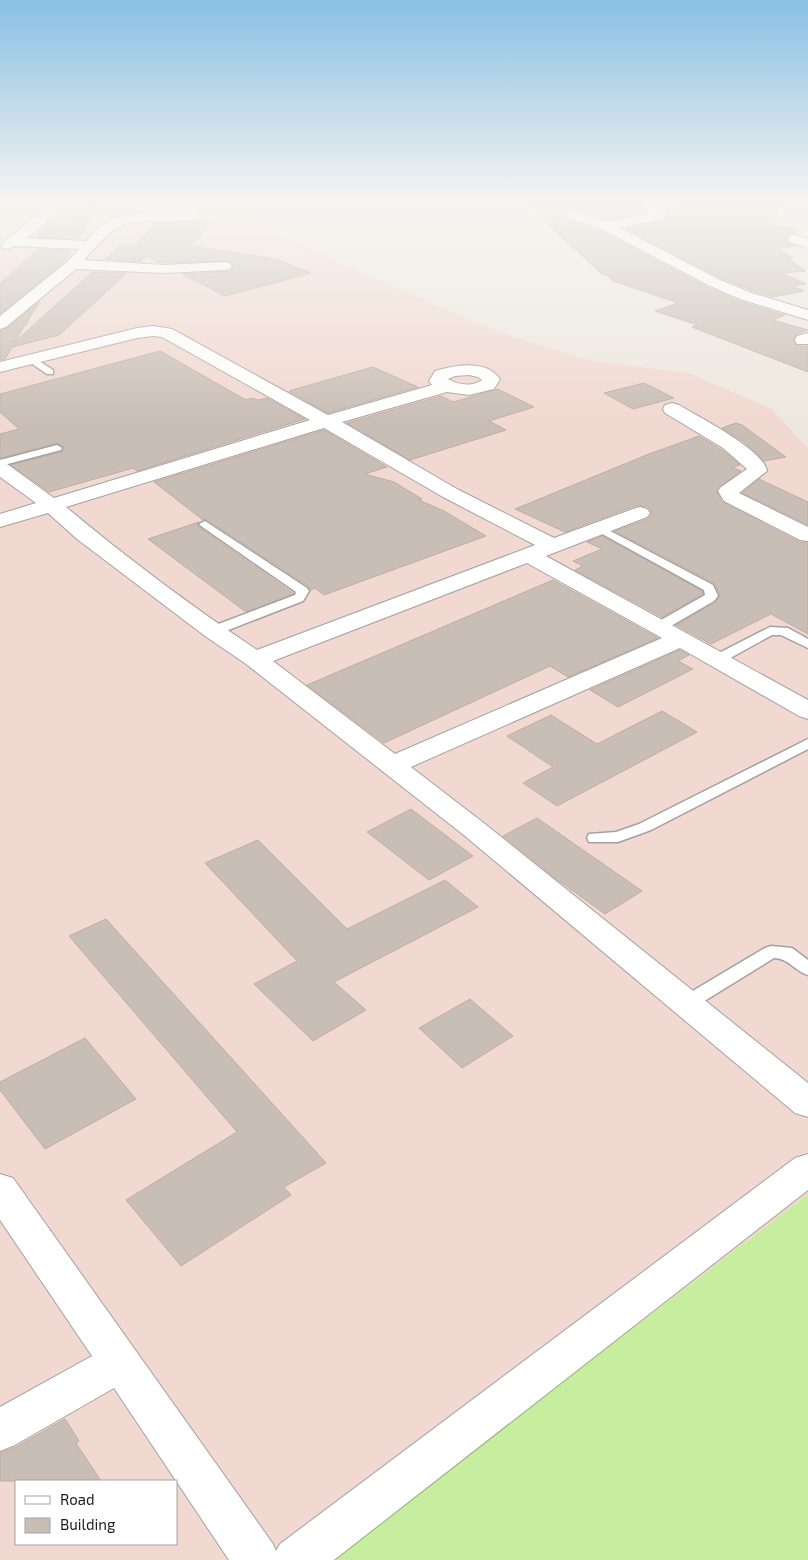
<svg xmlns="http://www.w3.org/2000/svg" width="808" height="1560" font-family="'Exo 2',sans-serif">
	<style>
		.military { fill: #f1d8d0; fill-rule: evenodd }
		.grass { fill: #c7ed9f }
		.building { fill: #c9beb5; stroke: #c0ada0 }
		.lines { fill: none; stroke-linecap: round; stroke-linejoin: round }
		.lane-casing { stroke: #a2a2a2; stroke-width: 3 }
		.street-casing { stroke: #a2a2a2; stroke-width: 2 }
		.lane { fill: #fff; fill-rule: evenodd }
		.street { fill: #fff; fill-rule: evenodd }
	</style>
	<rect width="100%" height="100%" fill="#ede8df"/>
	<path class="military" d="M 0,204 L 262,204 L 257,212 L 265,228 L 348,267 L 501,333 L 587,360 L 688,373 L 770,408 L 808,448 L 808,1560 L 0,1560 ZM 16,1481 L 176,1481 L 176,1544 L 16,1544 Z"/>
	<path class="grass" d="M 808,1195 L 808,1560 L 329,1560 Z"/>
	<g class="building">
		<path d="M 90,204 L 99,204 L 78,239 L 36,237 L 55,217 L 75,217 Z"/>
		<path d="M 525,204 L 644,204 L 640,208 L 645,213 L 607,220 L 572,208 L 562,214 L 565,219 L 600,231 L 707,287 L 739,301 L 785,315 L 773,320 L 808,330 L 797,334 L 793,339 L 797,346 L 808,346 L 808,372 L 692,327 L 698,325 L 655,311 L 678,303 L 613,281 L 607,275 L 603,275 Z"/>
		<path d="M 679,204 L 781,204 L 772,226 L 796,227 L 797,234 L 790,234 L 786,240 L 789,244 L 798,246 L 779,248 L 793,258 L 787,258 L 806,271 L 782,273 L 806,284 L 793,286 L 804,291 L 773,297 L 753,291 L 719,277 L 626,229 L 664,221 L 668,215 L 666,211 L 676,209 Z"/>
		<path d="M 196,221 L 212,222 L 191,246 L 275,259 L 311,273 L 225,296 L 182,274 L 230,271 L 234,267 L 230,261 L 160,263 L 146,256 L 140,262 L 105,259 L 121,245 L 134,246 L 156,223 Z"/>
		<path d="M 39,249 L 71,250 L 64,262 L 0,314 L 0,284 Z"/>
		<path d="M 92,272 L 127,273 L 59,335 L 12,347 L 5,359 L 0,360 L 0,331 L 7,328 L 40,301 L 14,343 Z"/>
		<path d="M 160,351 L 246,400 L 253,398 L 258,400 L 267,398 L 305,419 L 137,471 L 133,468 L 49,492 L 11,465 L 61,452 L 63,446 L 57,443 L 0,458 L 0,434 L 19,429 L 0,412 L 0,394 Z"/>
		<path d="M 373,367 L 418,387 L 328,413 L 289,391 Z"/>
		<path d="M 644,383 L 674,398 L 633,409 L 604,393 Z"/>
		<path d="M 498,389 L 534,407 L 489,421 L 506,430 L 410,460 L 347,423 L 441,396 L 453,402 Z"/>
		<path d="M 736,423 L 742,425 L 786,457 L 764,461 L 744,442 L 722,428 Z"/>
		<path d="M 324,430 L 387,467 L 365,474 L 394,482 L 422,499 L 419,500 L 444,511 L 486,536 L 324,595 L 315,588 L 311,590 L 308,586 L 206,519 L 203,520 L 154,482 Z"/>
		<path d="M 699,436 L 722,450 L 740,465 L 732,467 L 741,471 L 716,490 L 722,502 L 799,542 L 808,543 L 808,634 L 771,614 L 711,644 L 676,625 L 715,603 L 720,595 L 714,583 L 615,531 L 648,519 L 652,513 L 648,507 L 639,505 L 632,507 L 565,532 L 515,509 L 649,454 Z"/>
		<path d="M 759,479 L 808,502 L 808,525 L 742,493 Z"/>
		<path d="M 199,522 L 197,524 L 200,528 L 294,594 L 246,612 L 148,539 Z"/>
		<path d="M 602,536 L 702,591 L 703,594 L 662,617 L 575,570 L 583,566 L 573,561 L 602,549 L 587,542 Z"/>
		<path d="M 553,580 L 658,638 L 568,677 L 550,666 L 384,743 L 307,685 Z"/>
		<path d="M 680,650 L 689,655 L 678,661 L 693,669 L 618,707 L 590,690 Z"/>
		<path d="M 662,711 L 697,732 L 557,806 L 523,783 L 553,767 L 507,736 L 551,715 L 597,744 Z"/>
		<path d="M 411,809 L 473,856 L 429,880 L 367,832 Z"/>
		<path d="M 537,818 L 642,891 L 605,914 L 555,878 L 503,836 Z"/>
		<path d="M 258,840 L 347,929 L 445,880 L 478,907 L 334,982 L 366,1010 L 313,1041 L 254,984 L 297,961 L 205,863 Z"/>
		<path d="M 106,919 L 326,1163 L 284,1187 L 291,1195 L 181,1266 L 126,1200 L 237,1132 L 69,936 Z"/>
		<path d="M 470,999 L 513,1036 L 462,1068 L 419,1028 Z"/>
		<path d="M 85,1038 L 136,1099 L 45,1149 L 0,1090 L 0,1082 Z"/>
		<path d="M 65,1419 L 79,1441 L 76,1443 L 101,1481 L 0,1481 L 0,1453 L 16,1447 Z"/>
	</g>
	<g class="lines">
		<g class="lane-casing">
			<g id="lane">
				<path d="M 31,356 L 53,370 L 53,374 L 47,374 L 28,361 L 28,357 Z"/>
				<path d="M 57,445 L 62,448 L 61,450 L 0,466 L 0,460 Z"/>
				<path d="M 205,521 L 307,588 L 309,591 L 303,601 L 218,634 L 208,634 L 206,631 L 208,628 L 295,595 L 296,592 L 201,526 L 199,524 Z"/>
				<path d="M 599,525 L 713,585 L 718,596 L 714,601 L 664,630 L 654,630 L 653,627 L 654,624 L 705,595 L 704,590 L 595,530 L 593,528 L 595,526 Z"/>
				<path d="M 770,627 L 788,628 L 808,639 L 808,648 L 781,635 L 772,635 L 723,662 L 713,662 L 711,659 L 713,656 Z"/>
				<path d="M 808,739 L 808,749 L 651,830 L 618,842 L 589,842 L 587,838 L 589,834 L 616,832 L 639,824 Z"/>
				<path d="M 771,946 L 792,948 L 808,960 L 808,975 C 795,971 788,958 774,958 L 693,1008 L 687,1009 L 681,1008 L 678,1003 L 681,998 L 765,948 Z"/>
			</g>
		</g>
		<g class="street-casing">
			<g id="street">
				<path d="M 49,204 L 63,204 L 41,227 L 26,238 L 86,241 L 102,225 L 116,218 L 142,213 L 194,213 L 201,217 C 195,224 140,219 125,224 C 108,230 96,247 84,260 L 164,265 L 225,262 L 230,263 L 232,266 L 230,269 L 225,270 L 164,273 L 76,269 L 6,327 L 0,329 L 0,316 L 68,261 L 79,249 L 15,246 L 8,249 L 3,248 L 1,245 Z"/>
				<path d="M 647,204 L 677,204 L 676,207 L 662,210 L 666,214 L 664,219 L 620,228 L 718,279 L 752,293 L 808,310 L 808,320 L 740,299 L 708,285 L 601,229 L 566,217 L 564,214 L 571,210 L 607,222 L 649,214 L 642,208 Z"/>
				<path d="M 795,235 L 808,239 L 808,248 L 790,242 L 788,239 L 790,236 Z"/>
				<path d="M 153,326 L 172,329 L 328,415 L 432,385 L 429,381 L 435,371 C 455,365 486,359 500,379 L 494,389 L 469,395 L 447,392 L 342,422 L 457,489 L 554,538 L 633,509 L 640,507 L 647,509 L 650,513 L 647,517 L 546,556 L 808,700 L 808,719 L 799,716 L 680,648 L 411,767 L 485,824 L 808,1083 L 808,1117 L 795,1113 L 465,836 L 246,664 L 205,636 L 77,539 L 48,513 L 0,527 L 0,514 L 36,503 L 0,477 L 0,462 L 7,464 L 54,498 L 310,420 L 162,337 L 153,336 L 137,338 L 0,372 L 0,362 L 137,328 ZM 469,375 L 478,377 L 482,380 C 472,387 458,385 448,379 L 455,376 ZM 324,428 L 443,497 L 535,545 L 257,650 C 191,606 127,558 66,507 ZM 527,563 L 662,638 L 395,754 L 273,661 Z"/>
				<path d="M 808,333 L 808,344 L 797,344 L 795,340 L 797,336 Z"/>
				<path d="M 672,403 L 679,405 C 697,416 764,450 767,471 L 739,493 L 808,527 L 808,541 L 800,540 L 724,501 L 718,491 L 721,487 L 747,469 L 723,448 L 665,413 L 663,409 L 665,405 Z"/>
				<path d="M 808,1154 L 808,1190 L 334,1560 L 229,1560 L 114,1388 L 15,1445 L 0,1451 L 0,1407 L 92,1356 L 0,1220 L 0,1174 L 13,1178 L 273,1544 L 276,1551 L 280,1544 L 795,1158 Z"/>
			</g>
		</g>
		<use href="#lane" class="lane"/>
		<use href="#street" class="street"/>
	</g>
	<linearGradient id="sky" x2="0" y2="1"><stop stop-color="#89c0e4"/><stop offset="0.48" stop-color="#f7f5f1"/><stop offset="1" stop-color="#f7f5f1" stop-opacity="0"/></linearGradient>
	<rect width="808" height="423" fill="url(#sky)"/>
	<rect x="15" y="1480" width="162" height="65" fill="#ffffff" stroke="#a4a4a4"/>
	<rect x="25" y="1496" width="25" height="8" fill="#ffffff" stroke="#a4a4a4"/>
	<text x="60" y="1505" font-size="15" fill="#1b1b1b">Road</text>
	<rect x="25" y="1518" width="25" height="15" fill="#c9beb5" stroke="#a4a4a4"/>
	<text x="60" y="1530" font-size="15" fill="#1b1b1b">Building</text>
</svg>
